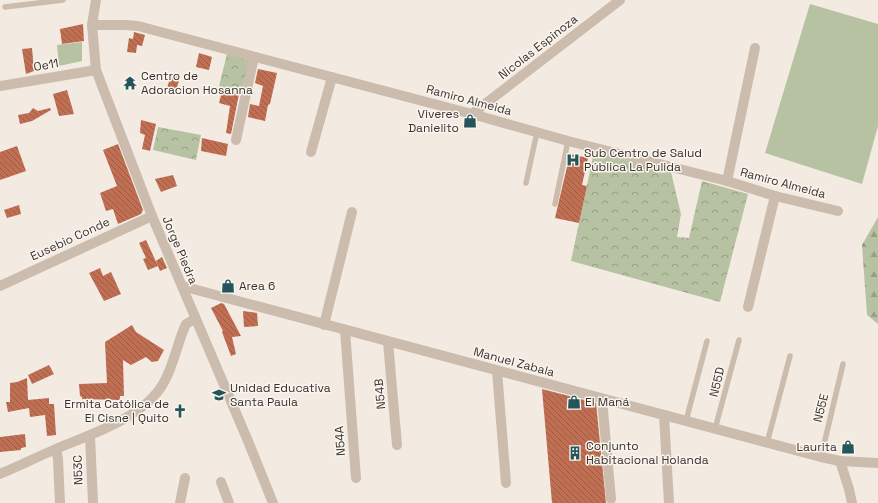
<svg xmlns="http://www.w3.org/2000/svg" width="878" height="503" font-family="'Space Grotesk',sans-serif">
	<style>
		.forest { fill: url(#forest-firs) }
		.park { fill: url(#park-crowns) }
		.pitch { fill: #b7c2a2 }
		.building { fill: url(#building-back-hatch) }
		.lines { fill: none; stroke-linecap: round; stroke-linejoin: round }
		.lane { stroke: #cbbcae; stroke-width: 5.5 }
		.street { stroke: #cbbcae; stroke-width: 10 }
		.labels { text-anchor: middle; stroke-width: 3; stroke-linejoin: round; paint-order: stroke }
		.street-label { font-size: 12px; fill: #3a312c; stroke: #faf5ef }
		.poi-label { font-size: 12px; fill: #3a312c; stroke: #faf5ef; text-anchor: start }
	</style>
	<defs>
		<pattern id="forest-firs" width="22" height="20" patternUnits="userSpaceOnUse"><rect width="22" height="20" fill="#b7c2a2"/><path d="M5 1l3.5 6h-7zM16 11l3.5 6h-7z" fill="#969e84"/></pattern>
		<pattern id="park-crowns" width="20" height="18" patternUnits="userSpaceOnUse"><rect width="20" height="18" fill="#b7c2a2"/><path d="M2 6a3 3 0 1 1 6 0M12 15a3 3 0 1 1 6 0" fill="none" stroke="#969e84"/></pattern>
		<pattern id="building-back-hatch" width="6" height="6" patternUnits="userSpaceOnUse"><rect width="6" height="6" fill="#c06f53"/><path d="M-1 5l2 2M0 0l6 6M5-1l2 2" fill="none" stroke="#9d5c45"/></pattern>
	</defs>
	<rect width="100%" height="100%" fill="#f3ebe2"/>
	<path class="forest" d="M 878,217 L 878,324 L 867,315 L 862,245 Z"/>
	<g class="park">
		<path d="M 227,54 L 250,60 L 241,92 L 219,86 Z"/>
		<path d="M 158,127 L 201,135 L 196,160 L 153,150 Z"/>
		<path d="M 594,152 L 671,172 L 681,214 L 677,237 L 689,238 L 702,181 L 748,194 L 720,302 L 571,261 Z"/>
	</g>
	<g class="pitch">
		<path d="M 810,4 L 878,24 L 878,126 L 862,184 L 765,153 Z"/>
		<path d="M 82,42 L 82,61 L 59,66 L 57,45 Z"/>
	</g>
	<g class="building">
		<path d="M 83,24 L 84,41 L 62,44 L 60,29 Z"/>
		<path d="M 134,32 L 145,35 L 142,46 L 137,45 L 136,53 L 127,52 L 129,38 L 133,39 Z"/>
		<path d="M 32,48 L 34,71 L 26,74 L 22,49 Z"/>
		<path d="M 199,53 L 212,57 L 209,70 L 196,67 Z"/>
		<path d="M 258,69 L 277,73 L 270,104 L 268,105 L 265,121 L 248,117 L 250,104 L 259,106 L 263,86 L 255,83 Z"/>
		<path d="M 171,75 L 180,77 L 176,91 L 167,88 Z"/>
		<path d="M 67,90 L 74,114 L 59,116 L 53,94 Z"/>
		<path d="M 222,91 L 239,94 L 231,134 L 226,133 L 230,106 L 219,103 Z"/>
		<path d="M 33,108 L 38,111 L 50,108 L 51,110 L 32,121 L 20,124 L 18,115 L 29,113 Z"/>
		<path d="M 141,120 L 156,124 L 150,151 L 142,149 L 145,135 L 140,133 Z"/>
		<path d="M 202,138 L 228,144 L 226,156 L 201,151 Z"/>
		<path d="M 118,144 L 143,210 L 141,214 L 118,224 L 113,209 L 106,211 L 100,193 L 117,186 L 103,150 Z"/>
		<path d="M 17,146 L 26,171 L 0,180 L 0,152 Z"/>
		<path d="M 570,154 L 588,158 L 582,185 L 587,186 L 579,223 L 555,218 Z"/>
		<path d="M 173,175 L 177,186 L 161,192 L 155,179 Z"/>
		<path d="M 19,205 L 21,214 L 7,218 L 4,210 Z"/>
		<path d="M 146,240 L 158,266 L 148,270 L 143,259 L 146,258 L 139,243 Z"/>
		<path d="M 162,257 L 167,268 L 160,271 L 156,261 Z"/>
		<path d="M 100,268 L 103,276 L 111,272 L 121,294 L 104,301 L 89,273 Z"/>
		<path d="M 221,303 L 224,304 L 241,336 L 232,337 L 236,354 L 231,356 L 222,332 L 223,331 L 211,308 Z"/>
		<path d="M 243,311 L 257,313 L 258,326 L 244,327 Z"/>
		<path d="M 132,325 L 136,332 L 164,350 L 158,361 L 152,362 L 146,357 L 131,365 L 123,360 L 124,396 L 120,396 L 120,400 L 82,399 L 82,397 L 80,396 L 79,384 L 107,383 L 105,342 Z"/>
		<path d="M 49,365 L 54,374 L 32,384 L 28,375 Z"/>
		<path d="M 27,378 L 28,400 L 49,398 L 49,404 L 54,404 L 56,435 L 47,436 L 45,415 L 30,417 L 29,408 L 8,412 L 6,402 L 10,402 L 10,383 L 17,382 Z"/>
		<path d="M 542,389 L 596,403 L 606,503 L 552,503 Z"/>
		<path d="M 25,434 L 26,447 L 21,448 L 21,450 L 0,452 L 0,437 Z"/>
	</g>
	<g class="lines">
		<g class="lane">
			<path d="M 5,7 L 63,0"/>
			<path d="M 526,183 L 537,132"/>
			<path d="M 555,204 L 568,141"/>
			<path d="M 686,421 L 707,341"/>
			<path d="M 715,429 L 739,340"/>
			<path d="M 767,443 L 790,356"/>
			<path d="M 821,457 L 843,364"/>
		</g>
		<g class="street">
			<path d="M 96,0 L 92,25 L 96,70 L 152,216 L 248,441 L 273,503"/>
			<path d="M 92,25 L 125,25 L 138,26 L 472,114 L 568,141 L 727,181 L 775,196 L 838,211"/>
			<path d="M 0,86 L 96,70"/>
			<path d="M 472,114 L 620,0"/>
			<path d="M 236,140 L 254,57"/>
			<path d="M 311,152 L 332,77"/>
			<path d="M 727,181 L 755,48"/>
			<path d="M 0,286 L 152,216"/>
			<path d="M 182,286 L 821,457 L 840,461 L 878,463"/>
			<path d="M 748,307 L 775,196"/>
			<path d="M 324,325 L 352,212"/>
			<path d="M 345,330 L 356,478"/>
			<path d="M 388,342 L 397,445"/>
			<path d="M 497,371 L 506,483"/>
			<path d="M 602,399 L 611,499"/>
			<path d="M 664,415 L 669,503"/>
			<path d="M 90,436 L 93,503"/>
			<path d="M 56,449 L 58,459 L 60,503"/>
			<path d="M 840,461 L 849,489 L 852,503"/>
			<path d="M 0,474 C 19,466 37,457 56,449 C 91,434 143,418 163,384 C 174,366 177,343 186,324 L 195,319"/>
			<path d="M 221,482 L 229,503"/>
			<path d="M 180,503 L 185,478"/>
		</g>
	</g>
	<defs>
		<g id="temple-bare" transform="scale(1.08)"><path d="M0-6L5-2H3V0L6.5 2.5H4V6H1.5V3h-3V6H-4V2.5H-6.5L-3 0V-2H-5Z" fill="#23555a" stroke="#faf5ef" stroke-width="2.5" paint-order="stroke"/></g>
		<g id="shop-bare" transform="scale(1.08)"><path d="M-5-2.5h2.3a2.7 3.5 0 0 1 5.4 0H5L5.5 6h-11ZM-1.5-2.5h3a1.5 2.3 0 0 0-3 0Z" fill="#23555a" stroke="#faf5ef" stroke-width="2.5" paint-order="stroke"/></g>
		<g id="hospital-bare" transform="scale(1.08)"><path d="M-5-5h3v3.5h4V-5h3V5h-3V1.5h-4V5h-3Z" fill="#23555a" stroke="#faf5ef" stroke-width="2.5" paint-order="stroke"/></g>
		<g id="university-bare" transform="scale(1.08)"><path d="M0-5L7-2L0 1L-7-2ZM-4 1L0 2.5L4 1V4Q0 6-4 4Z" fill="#23555a" stroke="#faf5ef" stroke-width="2.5" paint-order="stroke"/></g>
		<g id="church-bare" transform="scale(1.08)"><path d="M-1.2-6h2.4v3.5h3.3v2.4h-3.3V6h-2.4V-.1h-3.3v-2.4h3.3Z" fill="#23555a" stroke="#faf5ef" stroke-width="2.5" paint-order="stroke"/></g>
		<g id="building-bare" transform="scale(1.08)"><path d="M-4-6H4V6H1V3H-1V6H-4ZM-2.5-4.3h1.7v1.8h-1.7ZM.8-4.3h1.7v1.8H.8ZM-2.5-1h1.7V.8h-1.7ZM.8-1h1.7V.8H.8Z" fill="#23555a" stroke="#faf5ef" stroke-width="2.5" paint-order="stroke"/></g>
	</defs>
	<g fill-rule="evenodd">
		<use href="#temple-bare" x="130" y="83"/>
		<use href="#shop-bare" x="470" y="121"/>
		<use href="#hospital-bare" x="573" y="160"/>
		<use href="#shop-bare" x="228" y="286"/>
		<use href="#university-bare" x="219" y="395"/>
		<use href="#shop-bare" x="574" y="402"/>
		<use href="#church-bare" x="180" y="411"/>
		<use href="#shop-bare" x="848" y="447"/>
		<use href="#building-bare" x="575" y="453"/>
	</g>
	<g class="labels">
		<g class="street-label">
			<text transform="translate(538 47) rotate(-38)" y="4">Nicolas Espinoza</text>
			<text transform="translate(46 65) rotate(-9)" y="4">Oe11</text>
			<text transform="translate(469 100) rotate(15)" y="4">Ramiro Almeida</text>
			<text transform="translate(783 183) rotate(15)" y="4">Ramiro Almeida</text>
			<text transform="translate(70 239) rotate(-25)" y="4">Eusebio Conde</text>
			<text transform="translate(180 250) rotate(67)" y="4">Jorge Piedra</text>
			<text transform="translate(514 362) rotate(15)" y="4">Manuel Zabala</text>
			<text transform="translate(717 382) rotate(-76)" y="4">N55D</text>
			<text transform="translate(380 394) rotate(-95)" y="4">N54B</text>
			<text transform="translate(821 408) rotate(-76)" y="4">N55E</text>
			<text transform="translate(340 441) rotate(-94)" y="4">N54A</text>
			<text transform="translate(78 470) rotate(-92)" y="4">N53C</text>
		</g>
		<g class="poi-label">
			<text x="141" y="80">Centro de<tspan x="141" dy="14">Adoracion Hosanna</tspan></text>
			<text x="459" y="118" text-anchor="end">Viveres<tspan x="459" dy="14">Danielito</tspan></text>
			<text x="584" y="157">Sub Centro de Salud<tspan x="584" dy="14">Pública La Pulida</tspan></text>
			<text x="239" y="290">Area 6</text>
			<text x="230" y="392">Unidad Educativa<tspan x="230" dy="14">Santa Paula</tspan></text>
			<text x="585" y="406">El Maná</text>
			<text x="169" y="408" text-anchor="end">Ermita Católica de<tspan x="169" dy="14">El Cisne | Quito</tspan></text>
			<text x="586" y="450">Conjunto<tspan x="586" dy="14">Habitacional Holanda</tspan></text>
			<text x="837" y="451" text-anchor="end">Laurita</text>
		</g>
	</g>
</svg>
